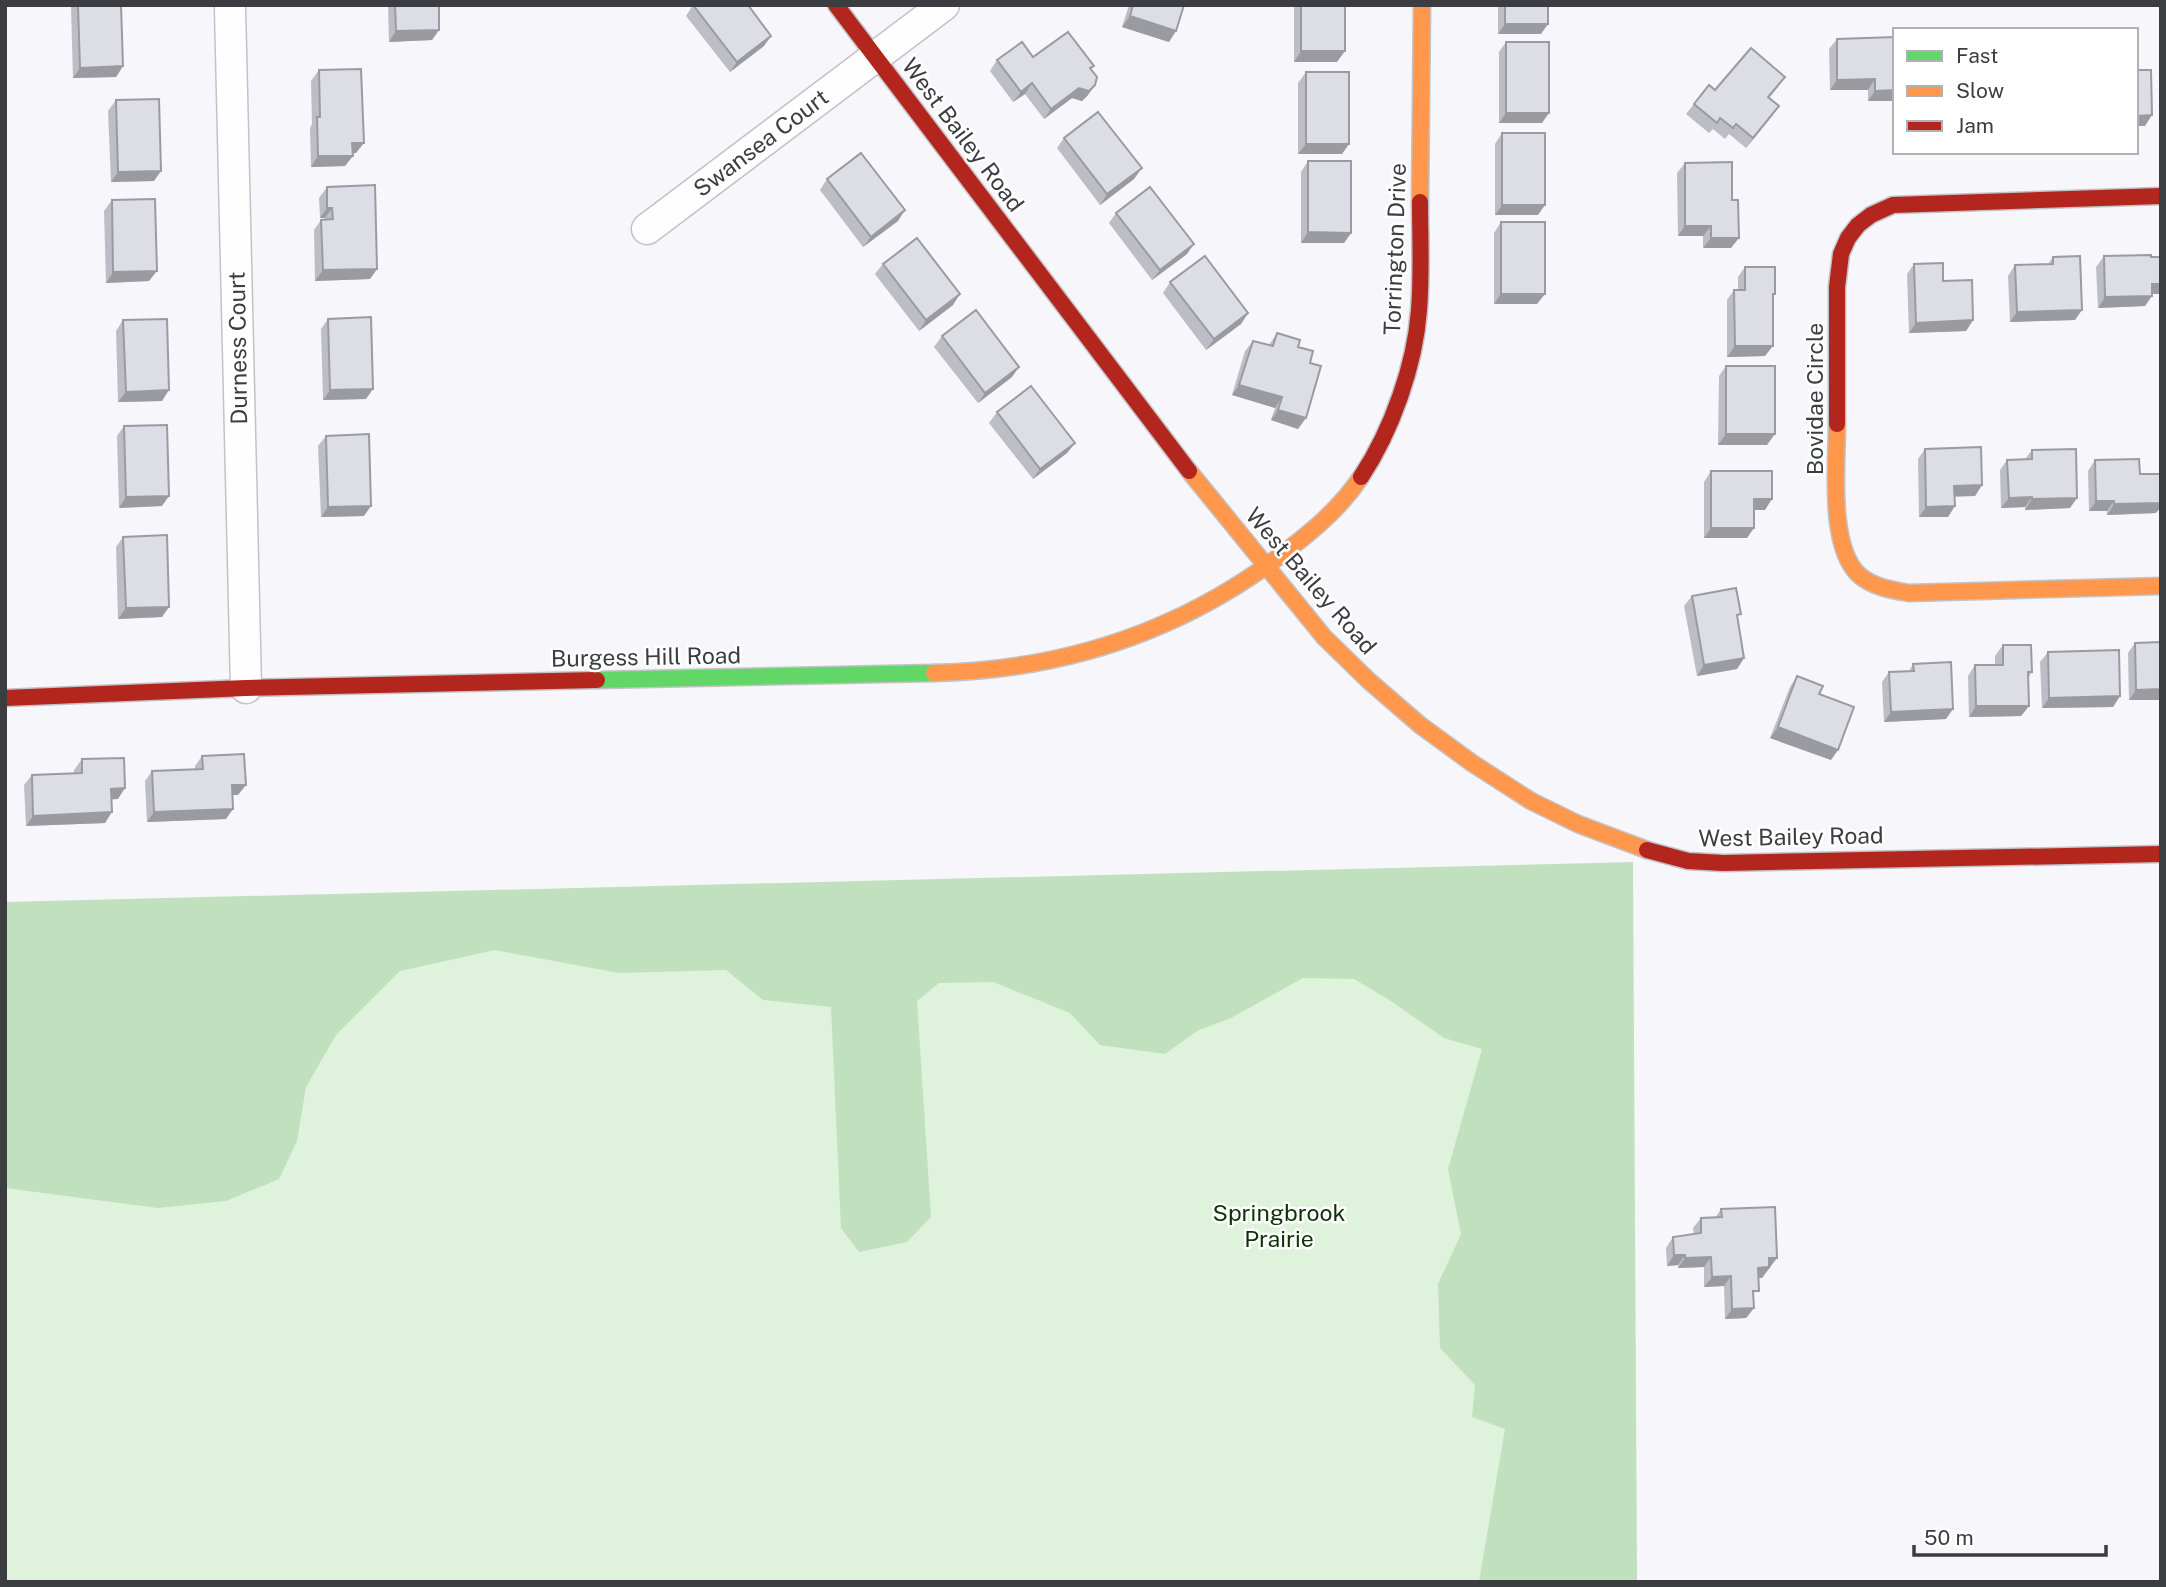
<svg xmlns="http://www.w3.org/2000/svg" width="2166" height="1587" font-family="'Public Sans',sans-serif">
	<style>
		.green { fill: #def2dc }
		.forest { fill: #c1e0be }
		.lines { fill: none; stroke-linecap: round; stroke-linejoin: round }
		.street-casing { stroke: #c3c3c7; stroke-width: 33 }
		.fast-casing { stroke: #c3c3c7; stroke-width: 19 }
		.slow-casing { stroke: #c3c3c7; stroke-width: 19 }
		.jam-casing { stroke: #c3c3c7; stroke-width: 19 }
		.street { stroke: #fefefe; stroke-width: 30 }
		.fast { stroke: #63d668; stroke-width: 16 }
		.slow { stroke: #ff974d; stroke-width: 16 }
		.jam { stroke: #b3261e; stroke-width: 16 }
		.wall { fill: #bdbec5 }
		.shaded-wall { fill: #9a9ba0 }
		.building { fill: #dcdde5; stroke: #9a9ba0; stroke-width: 2 }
		.labels { text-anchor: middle; stroke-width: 5; stroke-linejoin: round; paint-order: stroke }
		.street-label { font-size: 23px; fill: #3c3d40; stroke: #fff }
		.park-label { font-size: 23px; fill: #0d3206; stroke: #fff }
	</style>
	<rect width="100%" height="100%" fill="#f6f6fb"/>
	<path class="green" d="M 1632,863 L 1637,1582 L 5,1582 L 5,903 Z"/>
	<path class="forest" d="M 1633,862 L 1637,1582 L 1479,1582 L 1505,1429 L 1472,1417 L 1475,1385 L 1440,1348 L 1438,1284 L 1461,1234 L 1448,1169 L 1482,1049 L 1444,1038 L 1391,1001 L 1354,979 L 1303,978 L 1231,1018 L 1197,1031 L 1165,1054 L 1100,1045 L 1070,1013 L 993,982 L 939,983 L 917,1001 L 931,1217 L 907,1242 L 859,1252 L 841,1228 L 831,1007 L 763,1000 L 726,970 L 619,973 L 495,950 L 400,971 L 336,1035 L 306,1087 L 297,1141 L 279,1179 L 226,1201 L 158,1208 L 5,1188 L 5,902 Z"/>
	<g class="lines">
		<g class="street-casing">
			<g id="street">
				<path d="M 230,8 L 246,688"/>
				<path d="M 647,229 L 944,5"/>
			</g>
		</g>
		<g class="fast-casing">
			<path id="fast" d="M 597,680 L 934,673"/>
		</g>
		<g class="slow-casing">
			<g id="slow">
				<path d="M 1420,202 L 1422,5"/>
				<path d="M 1837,424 C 1837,464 1828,546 1859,575 C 1873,587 1891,590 1909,593 L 2161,586"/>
				<path d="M 1189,471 L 1324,637 L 1368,680 L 1420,725 L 1472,763 L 1531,801 L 1578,824 L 1647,850"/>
				<path d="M 934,673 C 1061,670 1175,634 1277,558 C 1309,534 1339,510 1361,477"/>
			</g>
		</g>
		<g class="jam-casing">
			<g id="jam">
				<path d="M 836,5 L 1189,471"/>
				<path d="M 1837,424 L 1837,287 L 1841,254 L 1848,238 L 1858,225 L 1871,215 L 1893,205 L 2161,196"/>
				<path d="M 1361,477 C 1392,430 1415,365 1419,310 C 1422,274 1420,237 1420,202"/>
				<path d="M 5,698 L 246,688 L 597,680"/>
				<path d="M 1647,850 L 1688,861 L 1723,863 L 2161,854"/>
			</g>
		</g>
		<use href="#street" class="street"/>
		<use href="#fast" class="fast"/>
		<use href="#slow" class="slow"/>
		<use href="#jam" class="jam"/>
	</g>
	<g class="wall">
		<path d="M 72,5 L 121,5 L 123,66 L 116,77 L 73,78 L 71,7 Z"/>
		<path d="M 388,5 L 439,5 L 439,30 L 432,40 L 389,42 Z"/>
		<path d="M 693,5 L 764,46 L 730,72 L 686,16 Z"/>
		<path d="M 1129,5 L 1184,5 L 1169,42 L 1122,27 Z"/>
		<path d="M 1294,5 L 1345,5 L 1337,62 L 1294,62 Z"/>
		<path d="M 1498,5 L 1548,5 L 1541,34 L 1498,34 Z"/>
		<path d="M 1837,39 L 1895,101 L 1868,101 L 1868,90 L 1830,90 L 1829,49 Z"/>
		<path d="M 1506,42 L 1542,123 L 1499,123 L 1499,52 Z"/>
		<path d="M 1033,57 L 1091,70 L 1088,95 L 1082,101 L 1072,98 L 1044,119 L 1025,94 L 1013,102 L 990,71 L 997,60 Z"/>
		<path d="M 319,70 L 356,153 L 353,153 L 345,166 L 311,167 L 310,128 L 312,124 L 311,81 Z"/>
		<path d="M 1306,72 L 1342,154 L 1298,154 L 1298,83 Z"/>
		<path d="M 1778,87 L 1769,98 L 1779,106 L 1746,148 L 1729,134 L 1725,139 L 1713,129 L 1709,133 L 1686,114 L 1694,104 L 1715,90 Z"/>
		<path d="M 116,100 L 154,181 L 111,182 L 108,111 Z"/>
		<path d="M 1502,133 L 1538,215 L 1495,215 L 1495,144 Z"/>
		<path d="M 1064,138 L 1134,179 L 1100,205 L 1057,148 Z"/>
		<path d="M 1308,161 L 1351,233 L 1344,243 L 1301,243 L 1301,172 Z"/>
		<path d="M 1685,163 L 1731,248 L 1703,248 L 1703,236 L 1678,236 L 1677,173 Z"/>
		<path d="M 827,179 L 898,221 L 863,247 L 820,190 Z"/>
		<path d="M 327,187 L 377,269 L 370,279 L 315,281 L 314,230 L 321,220 L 325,219 L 325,218 L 320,218 L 319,198 Z"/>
		<path d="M 112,200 L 149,281 L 106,283 L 104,211 Z"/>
		<path d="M 1116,213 L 1187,254 L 1152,280 L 1109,223 Z"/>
		<path d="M 1501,222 L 1537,304 L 1494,304 L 1494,233 Z"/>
		<path d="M 2104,256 L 2161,257 L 2161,294 L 2152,294 L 2145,306 L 2098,308 L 2096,267 Z"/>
		<path d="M 2053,257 L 2075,320 L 2010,322 L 2008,276 L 2015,265 L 2048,264 Z"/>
		<path d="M 883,264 L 953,305 L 919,331 L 875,274 Z"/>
		<path d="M 1914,264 L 1943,281 L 1973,320 L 1966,331 L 1909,333 L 1907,274 Z"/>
		<path d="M 1745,267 L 1775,294 L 1773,297 L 1765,356 L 1727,357 L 1727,300 L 1734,290 L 1738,290 L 1738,277 Z"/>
		<path d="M 1170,282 L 1248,313 L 1241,324 L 1206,350 L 1163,293 Z"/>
		<path d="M 328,319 L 366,399 L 323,400 L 321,329 Z"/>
		<path d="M 123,320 L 162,401 L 118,402 L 116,331 Z"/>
		<path d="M 1277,333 L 1298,347 L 1310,363 L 1298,429 L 1271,420 L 1275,408 L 1232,395 L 1245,351 L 1253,341 L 1269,345 Z"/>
		<path d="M 942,336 L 1012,377 L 978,403 L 934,347 Z"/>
		<path d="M 1726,366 L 1767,445 L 1718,445 L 1719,376 Z"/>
		<path d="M 997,412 L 1075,443 L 1067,453 L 1033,479 L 989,423 Z"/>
		<path d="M 124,426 L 162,506 L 119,508 L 117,436 Z"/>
		<path d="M 326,436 L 364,516 L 321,517 L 318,446 Z"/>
		<path d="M 1925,449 L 1982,485 L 1975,496 L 1955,496 L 1948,517 L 1919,517 L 1918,459 Z"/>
		<path d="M 2032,450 L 2070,508 L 2025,510 L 2025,507 L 2001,508 L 2000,470 L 2007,460 L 2025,459 Z"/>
		<path d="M 2095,460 L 2140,474 L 2156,513 L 2107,515 L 2107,511 L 2089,511 L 2088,471 Z"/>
		<path d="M 1711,471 L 1765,510 L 1754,510 L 1747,538 L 1704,538 L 1704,482 Z"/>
		<path d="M 123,537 L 162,617 L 118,619 L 116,547 Z"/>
		<path d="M 1692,596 L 1738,620 L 1744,658 L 1737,669 L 1697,676 L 1684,606 Z"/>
		<path d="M 2161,642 L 2161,700 L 2129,700 L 2128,653 L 2135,643 Z"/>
		<path d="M 2003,645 L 2032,672 L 2028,678 L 2029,706 L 2021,716 L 1969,717 L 1968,676 L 1975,665 L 1995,665 L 1995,656 Z"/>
		<path d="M 2048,652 L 2120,696 L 2113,707 L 2042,708 L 2040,662 Z"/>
		<path d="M 1913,664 L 1946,719 L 1884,722 L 1882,682 L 1889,672 L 1909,671 Z"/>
		<path d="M 1797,676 L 1819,694 L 1831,760 L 1770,738 L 1790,687 Z"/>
		<path d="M 202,756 L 238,795 L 232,795 L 226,819 L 147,822 L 145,781 L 152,771 L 195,769 L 195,766 Z"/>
		<path d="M 82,759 L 118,799 L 112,799 L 105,823 L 26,826 L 24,785 L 32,775 L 74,773 L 74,770 Z"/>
		<path d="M 1721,1209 L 1770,1269 L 1768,1269 L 1762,1278 L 1758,1278 L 1753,1298 L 1754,1308 L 1746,1318 L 1725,1319 L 1724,1286 L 1704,1287 L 1704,1267 L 1678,1268 L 1678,1265 L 1667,1266 L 1666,1248 L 1673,1237 L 1694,1235 L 1693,1228 L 1701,1218 L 1715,1218 Z"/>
	</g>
	<g class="shaded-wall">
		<path d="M 1130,16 L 1176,31 L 1169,42 L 1122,27 Z"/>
		<path d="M 1505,24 L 1548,24 L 1541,34 L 1498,34 Z"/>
		<path d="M 439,30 L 432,40 L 389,42 L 396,31 Z"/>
		<path d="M 771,36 L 764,46 L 730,72 L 737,62 Z"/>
		<path d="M 1301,51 L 1345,51 L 1337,62 L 1294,62 Z"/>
		<path d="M 123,66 L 116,77 L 73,78 L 80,68 Z"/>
		<path d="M 1875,79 L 1868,90 L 1830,90 L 1837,80 Z"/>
		<path d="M 1032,83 L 1025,94 L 1013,102 L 1021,92 Z"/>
		<path d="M 1095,85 L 1088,95 L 1082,101 L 1072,98 L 1044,119 L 1051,109 L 1079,88 Z"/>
		<path d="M 1895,90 L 1895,101 L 1868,101 L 1875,91 Z"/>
		<path d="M 1779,106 L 1772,116 L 1746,148 L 1753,138 Z"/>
		<path d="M 1506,113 L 1549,113 L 1542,123 L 1499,123 Z"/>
		<path d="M 2152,115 L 2145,126 L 2136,126 L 2136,116 Z"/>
		<path d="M 352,143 L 364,143 L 356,153 L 345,154 Z"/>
		<path d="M 1306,144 L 1349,144 L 1342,154 L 1298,154 Z"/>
		<path d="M 318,156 L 353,156 L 345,166 L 311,167 Z"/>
		<path d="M 1142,168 L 1134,179 L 1100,205 L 1107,194 Z"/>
		<path d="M 161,171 L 154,181 L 111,182 L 118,172 Z"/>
		<path d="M 1502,205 L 1545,205 L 1538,215 L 1495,215 Z"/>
		<path d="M 327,208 L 332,208 L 325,218 L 320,218 Z"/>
		<path d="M 905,210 L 898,221 L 863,247 L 871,237 Z"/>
		<path d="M 1685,226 L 1711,226 L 1703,236 L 1678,236 Z"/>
		<path d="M 1308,232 L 1351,233 L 1344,243 L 1301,243 Z"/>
		<path d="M 1711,238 L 1739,238 L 1731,248 L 1703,248 Z"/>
		<path d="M 1194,244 L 1187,254 L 1152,280 L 1160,270 Z"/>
		<path d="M 377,269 L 370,279 L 315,281 L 323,270 Z"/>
		<path d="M 157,271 L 149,281 L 106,283 L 113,272 Z"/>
		<path d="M 2152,284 L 2161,284 L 2161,294 L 2145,294 Z"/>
		<path d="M 960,294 L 953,305 L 919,331 L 926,320 Z"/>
		<path d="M 1501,294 L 1545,294 L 1537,304 L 1494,304 Z"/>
		<path d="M 2152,296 L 2145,306 L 2098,308 L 2105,297 Z"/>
		<path d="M 2082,310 L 2075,320 L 2010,322 L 2017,312 Z"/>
		<path d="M 1248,313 L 1241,324 L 1206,350 L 1214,339 Z"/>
		<path d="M 1973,320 L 1966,331 L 1909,333 L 1916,323 Z"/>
		<path d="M 1735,346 L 1773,346 L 1765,356 L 1727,357 Z"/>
		<path d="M 1019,367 L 1012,377 L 978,403 L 985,393 Z"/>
		<path d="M 1239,385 L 1282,397 L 1275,408 L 1232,395 Z"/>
		<path d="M 373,389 L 366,399 L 323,400 L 330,390 Z"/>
		<path d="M 169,390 L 162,401 L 118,402 L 126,392 Z"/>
		<path d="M 1278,410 L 1306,418 L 1298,429 L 1271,420 Z"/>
		<path d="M 1726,434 L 1775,434 L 1767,445 L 1718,445 Z"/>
		<path d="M 1075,443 L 1067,453 L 1033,479 L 1040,469 Z"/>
		<path d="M 1982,485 L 1975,496 L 1947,497 L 1954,486 Z"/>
		<path d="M 169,496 L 162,506 L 119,508 L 126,497 Z"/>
		<path d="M 2032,497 L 2025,507 L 2001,508 L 2009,498 Z"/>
		<path d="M 2077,498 L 2070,508 L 2025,510 L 2032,499 Z"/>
		<path d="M 1754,499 L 1772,499 L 1765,510 L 1746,510 Z"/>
		<path d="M 2096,501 L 2114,501 L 2107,511 L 2089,511 Z"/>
		<path d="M 2161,503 L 2161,507 L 2156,513 L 2107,515 L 2114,504 Z"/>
		<path d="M 371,506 L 364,516 L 321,517 L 328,507 Z"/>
		<path d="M 1955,506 L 1948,517 L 1919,517 L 1926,507 Z"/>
		<path d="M 1711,528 L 1754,528 L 1747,538 L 1704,538 Z"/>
		<path d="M 169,607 L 162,617 L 118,619 L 126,608 Z"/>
		<path d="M 1744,658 L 1737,669 L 1697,676 L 1704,665 Z"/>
		<path d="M 2161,689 L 2161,700 L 2129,700 L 2136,690 Z"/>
		<path d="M 2120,696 L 2113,707 L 2042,708 L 2049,698 Z"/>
		<path d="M 1976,706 L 2029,706 L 2021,716 L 1969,717 Z"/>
		<path d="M 1953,709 L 1946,719 L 1884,722 L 1891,712 Z"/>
		<path d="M 1778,727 L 1838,750 L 1831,760 L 1770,738 Z"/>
		<path d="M 232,785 L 246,785 L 238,795 L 225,795 Z"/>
		<path d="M 125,788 L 118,799 L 104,800 L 111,789 Z"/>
		<path d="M 233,809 L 226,819 L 147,822 L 154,812 Z"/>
		<path d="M 112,812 L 105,823 L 26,826 L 33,816 Z"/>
		<path d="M 1674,1255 L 1685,1255 L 1678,1265 L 1667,1266 Z"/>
		<path d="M 1711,1257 L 1704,1267 L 1678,1268 L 1685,1258 Z"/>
		<path d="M 1769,1258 L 1777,1258 L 1762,1278 L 1750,1278 L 1758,1268 Z"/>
		<path d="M 1731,1276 L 1724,1286 L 1704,1287 L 1712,1277 Z"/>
		<path d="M 1754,1308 L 1746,1318 L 1725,1319 L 1732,1309 Z"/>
	</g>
	<g class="building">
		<path d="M 78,5 L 121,5 L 123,66 L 80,68 Z"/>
		<path d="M 395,5 L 439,5 L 439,30 L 396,31 Z"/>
		<path d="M 693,5 L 748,5 L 771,36 L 737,62 Z"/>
		<path d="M 1133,5 L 1184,5 L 1176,31 L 1130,16 Z"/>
		<rect x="1301" y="5" width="44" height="46"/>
		<rect x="1505" y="5" width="43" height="19"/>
		<path d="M 1068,32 L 1094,66 L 1090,68 L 1097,77 L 1095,85 L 1089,91 L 1079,88 L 1051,109 L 1032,83 L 1021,92 L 997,60 L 1022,42 L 1033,57 Z"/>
		<path d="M 1895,37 L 1895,90 L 1875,91 L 1875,79 L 1837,80 L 1837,39 Z"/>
		<rect x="1506" y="42" width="43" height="71"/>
		<path d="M 1751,48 L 1785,77 L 1768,97 L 1779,106 L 1753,138 L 1736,124 L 1733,128 L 1720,118 L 1717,123 L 1694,104 L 1709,85 L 1715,90 Z"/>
		<path d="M 361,69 L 364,143 L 352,143 L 353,156 L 318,156 L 317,117 L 320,117 L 319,70 Z"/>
		<path d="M 2136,70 L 2151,70 L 2152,115 L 2136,116 Z"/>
		<rect x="1306" y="72" width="43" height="72"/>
		<path d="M 159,99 L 161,171 L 118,172 L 116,100 Z"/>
		<path d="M 1098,112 L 1142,168 L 1107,194 L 1064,138 Z"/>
		<rect x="1502" y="133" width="43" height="72"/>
		<path d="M 861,153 L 905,210 L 871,237 L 827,179 Z"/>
		<path d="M 1308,161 L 1351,161 L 1351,233 L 1308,232 Z"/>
		<path d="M 1732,162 L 1732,200 L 1738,200 L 1739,238 L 1711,238 L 1711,226 L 1685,226 L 1685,163 Z"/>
		<path d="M 375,185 L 377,269 L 323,270 L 321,220 L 333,219 L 332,208 L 327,208 L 327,187 Z"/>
		<path d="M 1150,187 L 1194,244 L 1160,270 L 1116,213 Z"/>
		<path d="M 155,199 L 157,271 L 113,272 L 112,200 Z"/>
		<rect x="1501" y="222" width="44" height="72"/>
		<path d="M 917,238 L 960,294 L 926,320 L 883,264 Z"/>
		<path d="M 2151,255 L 2151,257 L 2161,257 L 2161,284 L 2152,284 L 2152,296 L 2105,297 L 2104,256 Z"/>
		<path d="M 1205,256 L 1248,313 L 1214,339 L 1170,282 Z"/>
		<path d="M 2080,256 L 2082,310 L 2017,312 L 2015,265 L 2053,264 L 2053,257 Z"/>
		<path d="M 1943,263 L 1943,281 L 1972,280 L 1973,320 L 1916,323 L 1914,264 Z"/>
		<path d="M 1745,267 L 1775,267 L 1775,294 L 1773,294 L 1773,346 L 1735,346 L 1734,290 L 1745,290 Z"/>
		<path d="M 976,310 L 1019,367 L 985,393 L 942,336 Z"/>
		<path d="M 371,317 L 373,389 L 330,390 L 328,319 Z"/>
		<path d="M 167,319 L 169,390 L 126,392 L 123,320 Z"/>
		<path d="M 1277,333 L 1300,340 L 1298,347 L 1313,351 L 1310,363 L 1321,366 L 1306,418 L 1278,410 L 1282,397 L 1239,385 L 1253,341 L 1273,346 Z"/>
		<rect x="1726" y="366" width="49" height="68"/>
		<path d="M 1031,386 L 1075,443 L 1040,469 L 997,412 Z"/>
		<path d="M 167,425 L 169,496 L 126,497 L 124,426 Z"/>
		<path d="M 369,434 L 371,506 L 328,507 L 326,436 Z"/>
		<path d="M 1981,447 L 1982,485 L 1954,486 L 1955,506 L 1926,507 L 1925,449 Z"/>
		<path d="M 2076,449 L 2077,498 L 2032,499 L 2032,497 L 2009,498 L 2007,460 L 2032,459 L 2032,450 Z"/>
		<path d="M 2139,459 L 2140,474 L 2161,474 L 2161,503 L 2114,504 L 2114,501 L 2096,501 L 2095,460 Z"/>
		<path d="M 1711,471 L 1772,471 L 1772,499 L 1754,499 L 1754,528 L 1711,528 Z"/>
		<path d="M 167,535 L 169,607 L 126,608 L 123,537 Z"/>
		<path d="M 1736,588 L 1741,614 L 1737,615 L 1744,658 L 1704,665 L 1692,596 Z"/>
		<path d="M 2161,642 L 2161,689 L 2136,690 L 2135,643 Z"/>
		<path d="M 2003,645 L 2031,645 L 2032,672 L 2028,672 L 2029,706 L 1976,706 L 1975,665 L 2003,665 Z"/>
		<path d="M 2119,650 L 2120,696 L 2049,698 L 2048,652 Z"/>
		<path d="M 1951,662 L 1953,709 L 1891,712 L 1889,672 L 1914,671 L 1913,664 Z"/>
		<path d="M 1797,676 L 1823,686 L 1819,694 L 1854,707 L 1838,750 L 1778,727 Z"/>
		<path d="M 244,754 L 246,785 L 232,785 L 233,809 L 154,812 L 152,771 L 203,769 L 202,756 Z"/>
		<path d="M 124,758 L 125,788 L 111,789 L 112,812 L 33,816 L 32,775 L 82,773 L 82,759 Z"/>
		<path d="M 1775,1207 L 1777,1258 L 1769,1258 L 1769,1267 L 1758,1268 L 1759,1291 L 1753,1291 L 1754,1308 L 1732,1309 L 1731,1276 L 1712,1277 L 1711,1257 L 1685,1258 L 1685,1255 L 1674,1255 L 1673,1237 L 1701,1233 L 1701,1218 L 1722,1217 L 1721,1209 Z"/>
	</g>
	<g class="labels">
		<g class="street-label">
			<text transform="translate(963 135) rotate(53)" y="8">West Bailey Road</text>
			<text transform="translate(761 143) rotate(-37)" y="8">Swansea Court</text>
			<text transform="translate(1395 249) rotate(-88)" y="8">Torrington Drive</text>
			<text transform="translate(238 348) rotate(-91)" y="8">Durness Court</text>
			<text transform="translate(1815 399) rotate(-90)" y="8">Bovidae Circle</text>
			<text transform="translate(1311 581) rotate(49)" y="8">West Bailey Road</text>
			<text transform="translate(646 657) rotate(-1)" y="8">Burgess Hill Road</text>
			<text transform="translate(1791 837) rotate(-1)" y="8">West Bailey Road</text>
		</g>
		<g class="park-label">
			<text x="1279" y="1221">Springbrook<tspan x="1279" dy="26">Prairie</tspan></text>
		</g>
	</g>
	<rect width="2166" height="1587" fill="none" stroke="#3c3d40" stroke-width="14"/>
	<rect x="1893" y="28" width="245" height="126" fill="#ffffff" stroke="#b1b1b3" stroke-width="2"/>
	<rect x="1907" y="51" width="35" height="10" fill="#63d668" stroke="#b1b1b3" stroke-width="2"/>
	<text x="1956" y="63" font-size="21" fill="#3c3d40">Fast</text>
	<rect x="1907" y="86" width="35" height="10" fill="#ff974d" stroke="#b1b1b3" stroke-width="2"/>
	<text x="1956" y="98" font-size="21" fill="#3c3d40">Slow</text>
	<rect x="1907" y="121" width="35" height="10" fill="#b3261e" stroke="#b1b1b3" stroke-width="2"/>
	<text x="1956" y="133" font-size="21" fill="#3c3d40">Jam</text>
	<path d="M1914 1545v10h192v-10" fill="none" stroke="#3c3d40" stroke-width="3.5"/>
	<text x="1924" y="1545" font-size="21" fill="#3c3d40" stroke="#ffffff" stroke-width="5" paint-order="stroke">50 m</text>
</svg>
